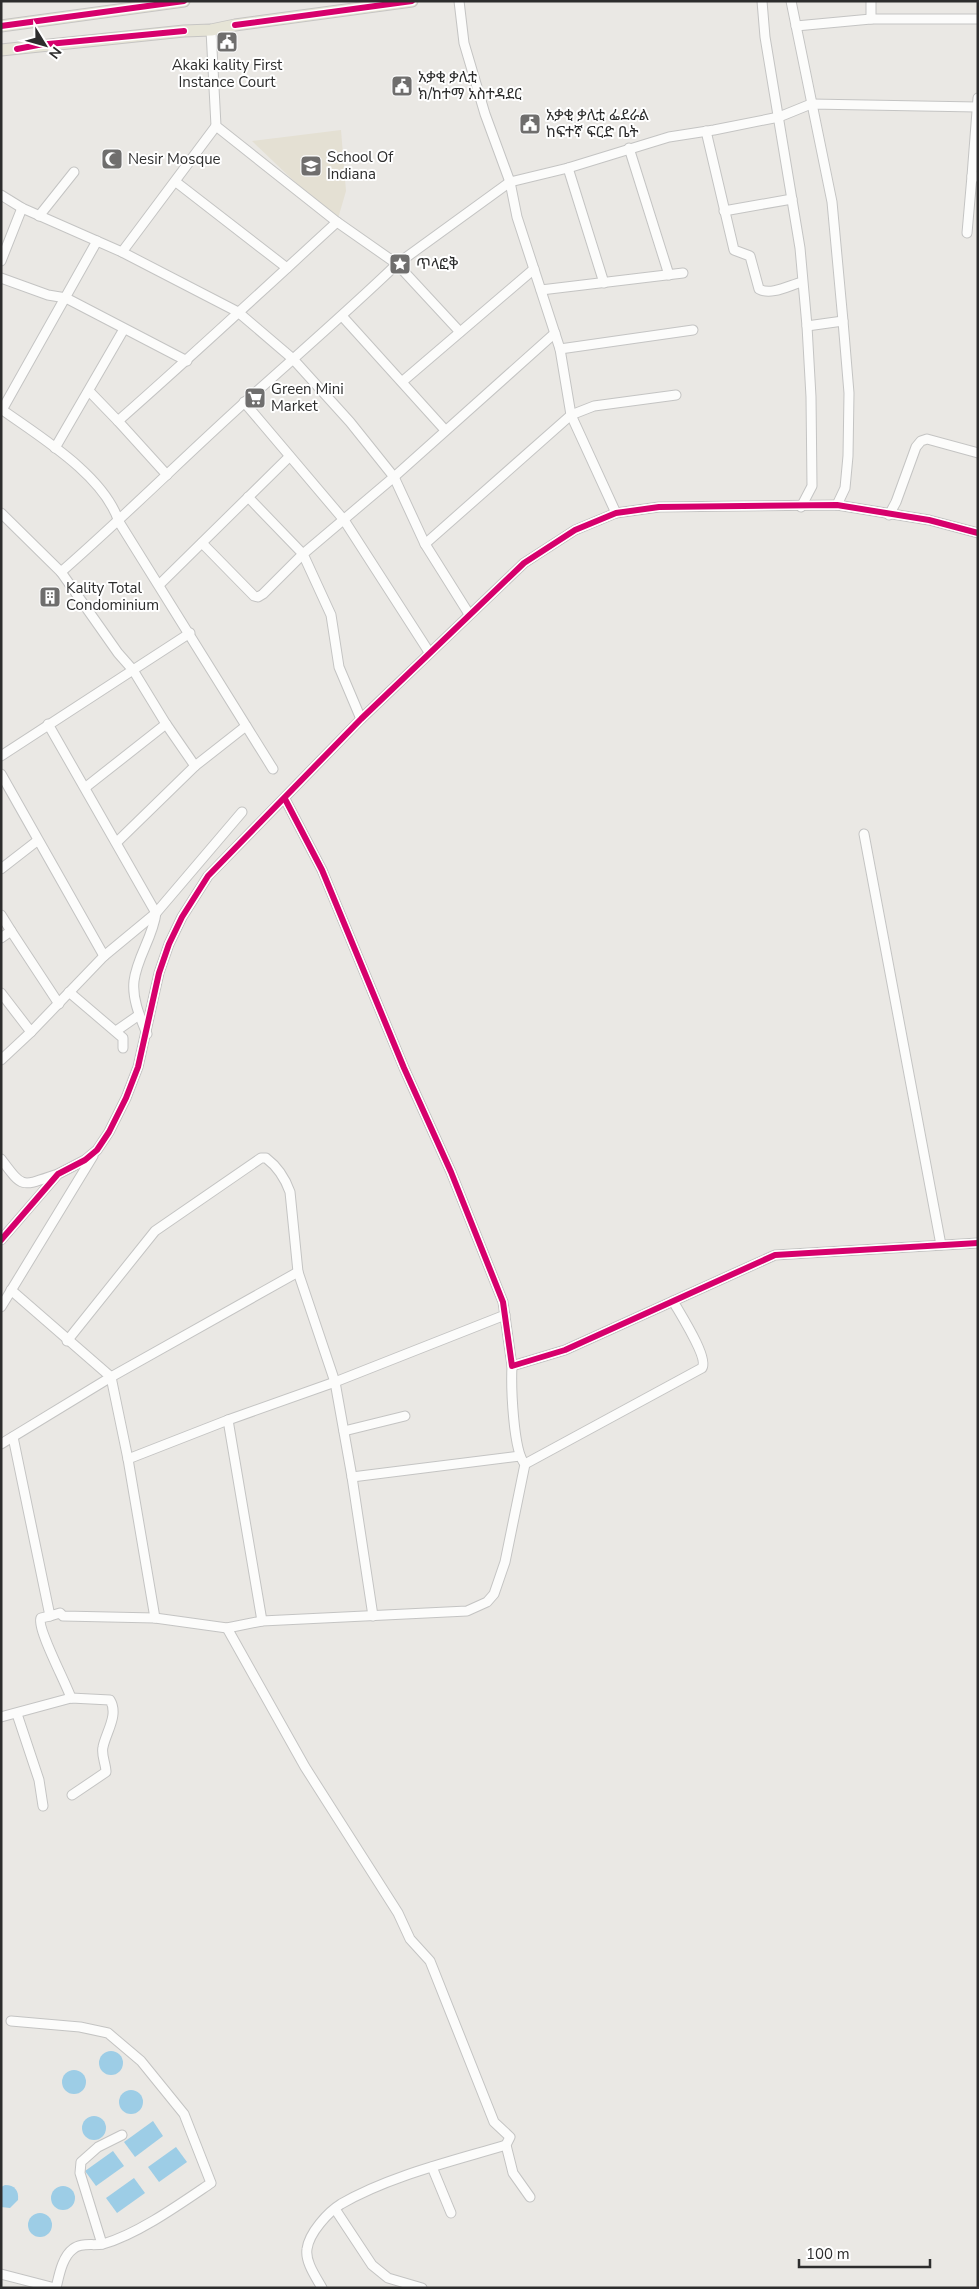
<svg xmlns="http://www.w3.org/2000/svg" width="979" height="2289" font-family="'Nunito Sans','Noto Sans Ethiopic',sans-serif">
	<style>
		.education { fill: #e4e0d3 }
		.water { fill: #9dcde6 }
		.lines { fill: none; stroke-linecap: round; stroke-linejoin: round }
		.minor-casing { stroke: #c4c4c3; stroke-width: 11 }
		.major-casing { stroke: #c6c5c3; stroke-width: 13 }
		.minor { stroke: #fcfcfb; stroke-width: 9 }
		.major { stroke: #e6e4d6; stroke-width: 11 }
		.cycleway-casing { stroke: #fff; stroke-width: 9 }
		.cycleway { stroke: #d6006c; stroke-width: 6 }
		.labels { text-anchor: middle; stroke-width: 4; stroke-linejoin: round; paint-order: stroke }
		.poi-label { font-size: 15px; fill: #2d2d2d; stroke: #fff; text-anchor: start }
	</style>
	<rect width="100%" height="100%" fill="#eae8e4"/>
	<path class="education" d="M 341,130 L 346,191 L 337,222 L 252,141 Z"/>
	<g class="water">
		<circle cx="111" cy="2063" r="12"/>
		<circle cx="74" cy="2082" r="12"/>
		<circle cx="131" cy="2102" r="12"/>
		<circle cx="94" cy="2128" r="12"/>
		<path d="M 153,2121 L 163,2136 L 135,2157 L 124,2142 Z"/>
		<path d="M 176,2147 L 187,2162 L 159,2182 L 148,2167 Z"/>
		<path d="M 113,2151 L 124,2166 L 96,2186 L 85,2171 Z"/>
		<path d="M 134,2178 L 145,2193 L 117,2213 L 106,2198 Z"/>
		<path d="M 5,2185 C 15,2185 19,2191 18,2200 L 10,2208 L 1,2207 L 1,2187 Z"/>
		<circle cx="63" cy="2198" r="12"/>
		<circle cx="40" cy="2225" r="12"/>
	</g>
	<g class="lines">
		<g class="minor-casing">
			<g id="minor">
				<path d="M 459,1 L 464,43 L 485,114 L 510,182 L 568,168 L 669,137 L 714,130 L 779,117 L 811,104 L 977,107"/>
				<path d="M 762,1 L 765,37 L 800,248 L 807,326 L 811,397 L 812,486 L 801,507"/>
				<path d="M 791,1 L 832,202 L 843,321 L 849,393 L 848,456 L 845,488 L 837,505"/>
				<path d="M 871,19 L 871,1"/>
				<path d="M 796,26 L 871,19 L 978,19"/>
				<path d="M 978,98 L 972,176 L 978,177"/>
				<path d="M 706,131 L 734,250 L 750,256 L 759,289 C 771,296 790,285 802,282"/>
				<path d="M 629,148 L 669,275"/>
				<path d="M 568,168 L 604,283"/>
				<path d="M 176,182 L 287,268"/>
				<path d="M 1,195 L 22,208 L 122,252 L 238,312 L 293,359 L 350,422 L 394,477 L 425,544 L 469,614"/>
				<path d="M 724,211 L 792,199"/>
				<path d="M 39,216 L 74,172"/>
				<path d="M 967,233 L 972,176"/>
				<path d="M 122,252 L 216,126"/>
				<path d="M 1,261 L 22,208"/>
				<path d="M 1,278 L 48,295 L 66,298 L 187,361"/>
				<path d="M 541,290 L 683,273"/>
				<path d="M 342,316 L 445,430"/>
				<path d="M 807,326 L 843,321"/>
				<path d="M 460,332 L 397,264 L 510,182 L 517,217 L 560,349 L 571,415 L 616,513"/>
				<path d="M 560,349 L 693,330"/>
				<path d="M 403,381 L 534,269"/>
				<path d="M 89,391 L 118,421"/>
				<path d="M 244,402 L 344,520 L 429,652"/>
				<path d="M 1,409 C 40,437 104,475 119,522 L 273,769"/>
				<path d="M 2,410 L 97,241"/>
				<path d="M 55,448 L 124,329"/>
				<path d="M 167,475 L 118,421 C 192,356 264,289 337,222"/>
				<path d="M 1,513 L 61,572 C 124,517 183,458 245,402 C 296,356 347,312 397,264 L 337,222 L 216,126 L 211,30"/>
				<path d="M 889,515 L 896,502 L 916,447 L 921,441 L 927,439 L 978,453"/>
				<path d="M 202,543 L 254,596 L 258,597 L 263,594 L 303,554 L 248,497"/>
				<path d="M 425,544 L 571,415 L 594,406 L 676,395"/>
				<path d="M 159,585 L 289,457"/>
				<path d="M 190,633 L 133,670 L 166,724 L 195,766"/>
				<path d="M 361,719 L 339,667 L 331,615 L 303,554 L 394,477 L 555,333"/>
				<path d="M 48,724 L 156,913 C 153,937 137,957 134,981 C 132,999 140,1017 147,1034"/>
				<path d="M 1,756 L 133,670 L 118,653 L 61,572"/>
				<path d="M 1,774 L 104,956"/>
				<path d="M 86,787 L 166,724"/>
				<path d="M 285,799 L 322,870 L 404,1068 L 451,1172 L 503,1302 L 512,1366 L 565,1350 L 775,1255 L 978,1243"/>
				<path d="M 864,834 L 941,1245"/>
				<path d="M 117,842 L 195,766 L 246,726"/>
				<path d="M 1,869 L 37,841"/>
				<path d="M 1,915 L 11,931 L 1,938"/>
				<path d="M 11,931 L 59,1004"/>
				<path d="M 69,992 L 123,1038 L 123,1048"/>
				<path d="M 1,993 L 31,1032 L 104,956 L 156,913 L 242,812"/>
				<path d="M 116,1031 L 139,1015"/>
				<path d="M 1,1060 L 31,1032"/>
				<path d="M 1,1159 C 23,1188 20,1187 55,1175"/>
				<path d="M 1,1240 L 58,1174 L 85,1160 L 97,1150 L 109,1132 L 126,1098 L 138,1067 L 159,973 L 169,944 L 182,917 L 208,876 L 361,719 L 524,563 L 575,530 L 616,513 L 659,507 L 837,505 L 929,520 L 978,533"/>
				<path d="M 11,1290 L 111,1377 L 128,1459 L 155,1618"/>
				<path d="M 1,1307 L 93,1156"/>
				<path d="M 67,1341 L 155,1231 L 261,1158 L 266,1158 C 278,1167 285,1178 290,1192 L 298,1272 L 335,1382 L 352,1477 L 373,1616"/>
				<path d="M 228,1420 L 262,1621"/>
				<path d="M 344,1431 L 405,1416"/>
				<path d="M 13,1437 L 50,1616 L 60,1613 L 63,1616 L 155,1618 L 227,1628 L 262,1621 L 467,1611 L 487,1602 L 494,1594 L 505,1562 L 525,1464 C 513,1452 511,1385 512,1366"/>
				<path d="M 1,1444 L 111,1377 L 298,1272"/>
				<path d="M 128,1459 L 228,1420 L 335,1382 L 505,1315"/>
				<path d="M 525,1464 L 702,1368 C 709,1358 679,1312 673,1301"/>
				<path d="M 352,1477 L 520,1456"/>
				<path d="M 50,1616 L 41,1618 C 36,1627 66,1683 71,1698"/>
				<path d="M 227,1628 L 305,1767 L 398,1913 L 410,1939 L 430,1961 L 494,2122 L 510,2137 L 506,2145 L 513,2173 L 530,2197"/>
				<path d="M 17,1714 L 39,1780 L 43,1806"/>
				<path d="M 1,1717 L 71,1698 L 110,1700 C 119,1715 106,1732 103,1747 C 101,1755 106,1764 106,1772 L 72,1795"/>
				<path d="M 11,2021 L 80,2027 L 108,2033 L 141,2061 L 184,2114 L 211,2183 C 180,2204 138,2234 103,2244 C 93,2246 81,2242 73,2249 C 62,2257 59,2276 56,2288"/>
				<path d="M 432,2167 L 451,2213"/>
				<path d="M 335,2209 L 372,2265 L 388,2278 L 422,2288"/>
				<path d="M 102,2244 L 80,2173 L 81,2162 L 98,2147 L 122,2135"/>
				<path d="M 1,2274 L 55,2288"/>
				<path d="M 322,2288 C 316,2277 305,2262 307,2249 C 309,2233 328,2212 341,2204 C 389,2176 453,2161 506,2145"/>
			</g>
		</g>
		<g class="major-casing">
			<g id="major">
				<path d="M 1,26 L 184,1"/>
				<path d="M 1,50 L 184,31 L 211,30 L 235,25 L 412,1"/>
			</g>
		</g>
		<use href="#minor" class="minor"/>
		<use href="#major" class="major"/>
		<g class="cycleway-casing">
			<g id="cycleway">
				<path d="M 235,25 L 412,1"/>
				<path d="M 1,26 L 184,1"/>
				<path d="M 17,49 L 38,45 L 184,31"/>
				<path d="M 285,799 L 322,870 L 404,1068 L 451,1172 L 503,1302 L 512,1366 L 565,1350 L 775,1255 L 978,1243"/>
				<path d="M 1,1240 L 58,1174 L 85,1160 L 97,1150 L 109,1132 L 126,1098 L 138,1067 L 159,973 L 169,944 L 182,917 L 208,876 L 361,719 L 524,563 L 575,530 L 616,513 L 659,507 L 837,505 L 929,520 L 978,533"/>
			</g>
		</g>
		<use href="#cycleway" class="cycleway"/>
	</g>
	<defs>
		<g id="civic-square" transform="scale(1.125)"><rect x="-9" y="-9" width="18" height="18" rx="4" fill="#6f6e6d" stroke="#fff"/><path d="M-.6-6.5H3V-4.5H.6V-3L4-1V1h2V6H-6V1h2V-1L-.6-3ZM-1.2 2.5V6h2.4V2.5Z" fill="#fff"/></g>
		<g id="mosque-square" transform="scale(1.125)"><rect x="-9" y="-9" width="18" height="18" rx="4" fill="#6f6e6d" stroke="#fff"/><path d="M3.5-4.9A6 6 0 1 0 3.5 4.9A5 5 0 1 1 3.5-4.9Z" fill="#fff"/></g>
		<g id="school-square" transform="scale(1.125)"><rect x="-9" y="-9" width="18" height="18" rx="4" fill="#6f6e6d" stroke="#fff"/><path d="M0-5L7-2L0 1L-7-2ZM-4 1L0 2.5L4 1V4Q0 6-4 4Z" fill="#fff"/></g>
		<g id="sight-square" transform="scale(1.125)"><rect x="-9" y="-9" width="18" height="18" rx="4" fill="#6f6e6d" stroke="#fff"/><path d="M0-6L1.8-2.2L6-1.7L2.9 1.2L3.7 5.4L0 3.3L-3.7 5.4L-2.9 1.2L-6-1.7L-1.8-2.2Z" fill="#fff"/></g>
		<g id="supermarket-square" transform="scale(1.125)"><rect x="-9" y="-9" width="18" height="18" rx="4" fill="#6f6e6d" stroke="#fff"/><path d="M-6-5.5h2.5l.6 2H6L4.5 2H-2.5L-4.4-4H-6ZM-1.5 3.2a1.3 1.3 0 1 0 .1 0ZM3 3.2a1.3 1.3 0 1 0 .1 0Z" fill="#fff"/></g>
		<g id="building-square" transform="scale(1.125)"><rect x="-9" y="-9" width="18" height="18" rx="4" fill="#6f6e6d" stroke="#fff"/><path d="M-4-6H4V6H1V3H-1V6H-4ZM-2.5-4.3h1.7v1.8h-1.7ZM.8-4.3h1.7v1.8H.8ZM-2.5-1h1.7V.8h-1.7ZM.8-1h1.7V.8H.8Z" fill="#fff"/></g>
	</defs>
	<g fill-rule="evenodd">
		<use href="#civic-square" x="227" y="42"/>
		<use href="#civic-square" x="402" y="86"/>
		<use href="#civic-square" x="530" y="124"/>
		<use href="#mosque-square" x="112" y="159"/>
		<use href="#school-square" x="311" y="166"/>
		<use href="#sight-square" x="400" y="264"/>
		<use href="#supermarket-square" x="255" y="398"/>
		<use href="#building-square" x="50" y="597"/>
	</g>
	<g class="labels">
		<g class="poi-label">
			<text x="227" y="70" text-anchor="middle">Akaki kality First<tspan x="227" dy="17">Instance Court</tspan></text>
			<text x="418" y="82">አቃቂ ቃሊቲ<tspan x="418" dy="17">ክ/ከተማ አስተዳደር</tspan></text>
			<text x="546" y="120">አቃቂ ቃሊቲ ፌደራል<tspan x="546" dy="17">ከፍተኛ ፍርድ ቤት</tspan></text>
			<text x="327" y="162">School Of<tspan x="327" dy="17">Indiana</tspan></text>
			<text x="128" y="164">Nesir Mosque</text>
			<text x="416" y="269">ጥላፎቅ</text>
			<text x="271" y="394">Green Mini<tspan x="271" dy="17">Market</tspan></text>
			<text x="66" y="593">Kality Total<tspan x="66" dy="17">Condominium</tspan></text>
		</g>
	</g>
	<rect width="979" height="2289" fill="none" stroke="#2d2d2d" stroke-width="5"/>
	<g transform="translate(45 45) rotate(127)" stroke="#ffffff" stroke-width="4" paint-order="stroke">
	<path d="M0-4L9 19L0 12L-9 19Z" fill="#2d2d2d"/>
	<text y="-8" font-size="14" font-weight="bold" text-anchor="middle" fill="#2d2d2d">N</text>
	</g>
	<path d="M799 2259v8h131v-8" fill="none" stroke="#2d2d2d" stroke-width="2.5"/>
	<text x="806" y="2259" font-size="15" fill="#2d2d2d" stroke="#ffffff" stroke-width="4" paint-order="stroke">100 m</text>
</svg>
